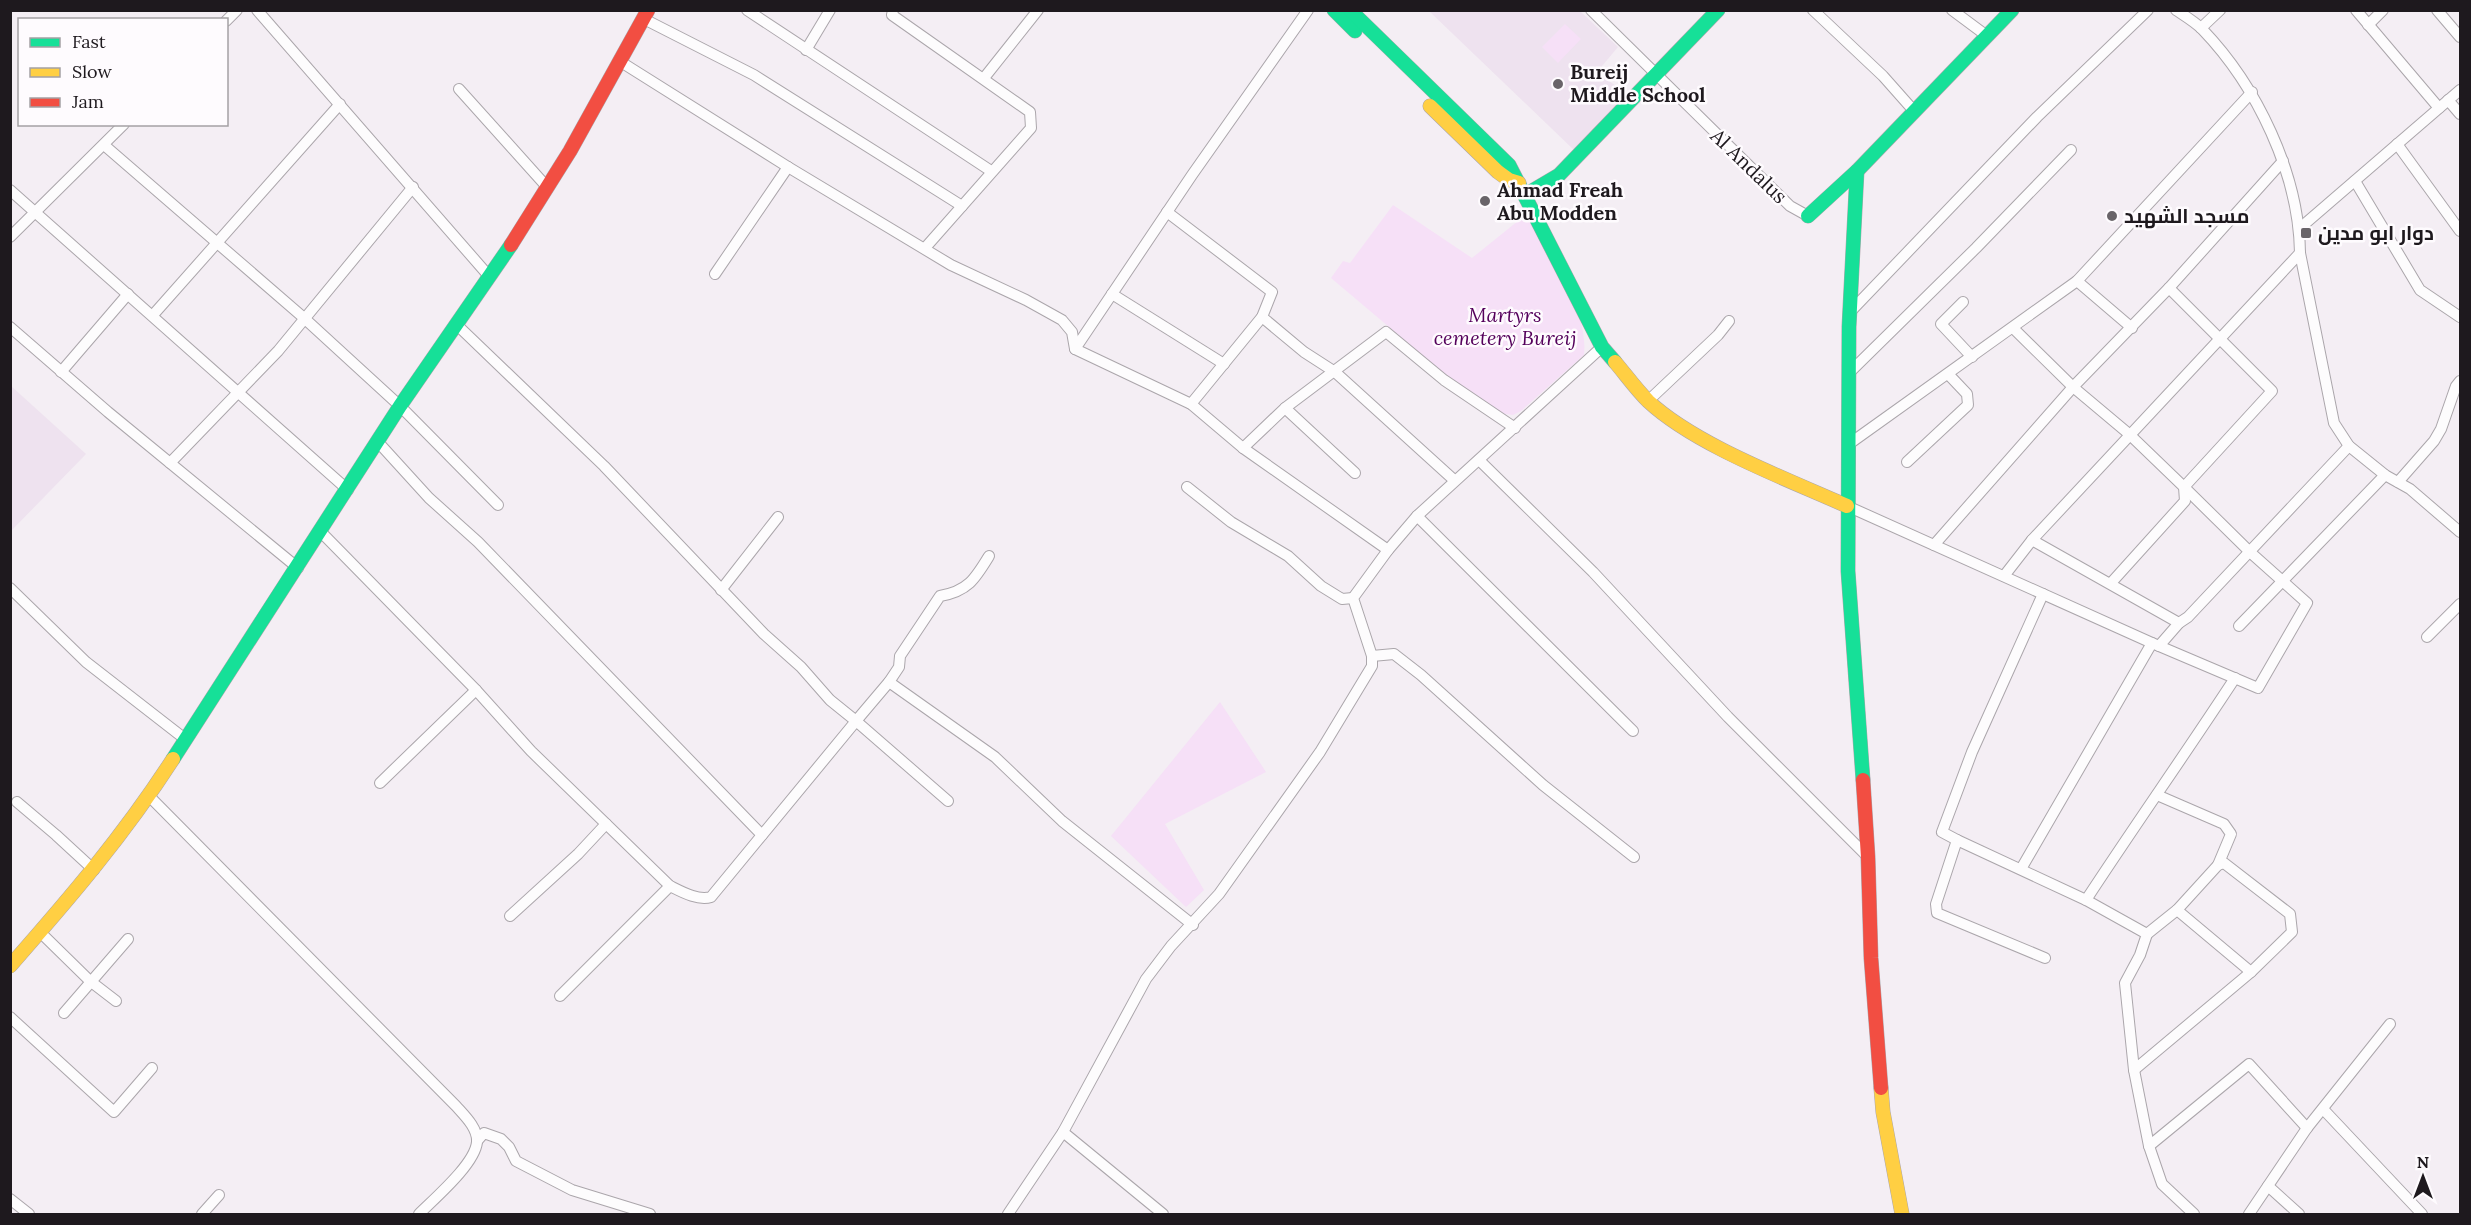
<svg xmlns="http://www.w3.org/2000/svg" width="2471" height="1225" font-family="Lora,Cairo,serif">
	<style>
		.built { fill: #eee2ef }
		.green { fill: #f6e0f7 }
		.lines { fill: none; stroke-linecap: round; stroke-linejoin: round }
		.street-casing { stroke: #aba6ab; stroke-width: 12 }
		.fast-casing { stroke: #aba6ab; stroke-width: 15 }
		.slow-casing { stroke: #aba6ab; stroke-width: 15 }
		.jam-casing { stroke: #aba6ab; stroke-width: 15 }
		.street { stroke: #fdfcfd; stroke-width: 10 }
		.fast { stroke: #16e098; stroke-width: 14 }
		.slow { stroke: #ffcf43; stroke-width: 14 }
		.jam { stroke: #f24e42; stroke-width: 14 }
		.poi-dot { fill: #696469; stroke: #fefbfe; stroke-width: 2 }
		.labels { text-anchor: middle; stroke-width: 5; stroke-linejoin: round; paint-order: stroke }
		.poi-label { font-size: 20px; font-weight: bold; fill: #1e191e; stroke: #fefbfe; text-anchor: start }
		.street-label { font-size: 20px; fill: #1e191e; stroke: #fefbfe }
		.park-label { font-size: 20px; font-style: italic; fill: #54005b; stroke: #fefbfe }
	</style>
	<rect width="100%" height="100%" fill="#f4eef4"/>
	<g class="built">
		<path d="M 1429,11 L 1580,11 L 1618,47 L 1597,72 L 1628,95 L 1575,151 Z"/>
		<path d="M 11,386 L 86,454 L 11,531 Z"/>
	</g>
	<g class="green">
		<path d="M 1565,24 L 1581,39 L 1558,63 L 1542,47 Z"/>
		<path d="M 1393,205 L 1472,258 L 1528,213 C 1549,253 1589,311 1584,355 L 1521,411 L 1513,415 L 1505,414 L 1485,404 L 1453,381 L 1331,278 L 1343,261 L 1350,263 Z"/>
		<path d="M 1220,702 L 1266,772 L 1165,824 L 1204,890 L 1186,907 L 1111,836 Z"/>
	</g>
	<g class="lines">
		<g class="street-casing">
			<g id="street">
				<path d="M 257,10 L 488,275"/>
				<path d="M 747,10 L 991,171"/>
				<path d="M 893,10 L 892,15 L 1030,112 L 1031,128 L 925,248"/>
				<path d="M 1591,10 L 1790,206 L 1808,216"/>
				<path d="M 1813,10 L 1883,76 L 1914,111"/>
				<path d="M 1952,10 L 1987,36"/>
				<path d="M 2176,10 C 2185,16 2195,22 2202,29 C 2257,86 2299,174 2300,253 L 2334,423 L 2349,446 L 2385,475 L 2410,489 L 2460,532"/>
				<path d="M 2356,10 L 2439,108"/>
				<path d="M 2437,10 L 2460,37"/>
				<path d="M 644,19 L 754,75 L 962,206"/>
				<path d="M 226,21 L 237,10"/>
				<path d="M 2368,25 L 2383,10"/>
				<path d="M 2201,28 L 2220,10"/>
				<path d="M 806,50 L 830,10"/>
				<path d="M 621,62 L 788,167 L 951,265 L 1026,300 L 1062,320 L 1072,332 L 1075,349 L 1191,404 L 1243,448 L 1388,550"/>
				<path d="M 984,78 L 1038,10"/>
				<path d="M 459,89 L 547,187"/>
				<path d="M 2448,100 L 2460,114"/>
				<path d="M 2397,144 L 2460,231"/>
				<path d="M 104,145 L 304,318 L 400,406 L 498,505"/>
				<path d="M 2355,181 L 2420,290 L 2460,317"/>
				<path d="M 10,190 L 348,490"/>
				<path d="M 1167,212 L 1272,292 L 1262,317 L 1191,404"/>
				<path d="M 2300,228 L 2460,90"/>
				<path d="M 10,237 L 124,124"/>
				<path d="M 715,274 L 788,167"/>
				<path d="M 2077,281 L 2132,328"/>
				<path d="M 1112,294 L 1224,364"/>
				<path d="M 1963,302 L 1941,324 L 1972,357"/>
				<path d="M 1850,312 L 2037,117 L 2148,10"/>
				<path d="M 153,315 L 340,104"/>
				<path d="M 1262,317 L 1304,352 L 1335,372 L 1454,480"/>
				<path d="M 456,324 L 604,466 L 764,634 L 801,667 L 830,700 L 856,721 L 889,682 L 995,757 L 1062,821 L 1193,925"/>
				<path d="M 10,327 L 108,412 L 298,568"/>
				<path d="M 2013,328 L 2073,387 L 2129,434 L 2184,487 L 2185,501 L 2111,583"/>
				<path d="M 1075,349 L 1192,175 L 1308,10"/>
				<path d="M 61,372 L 128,294"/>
				<path d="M 1849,373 L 1976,248 L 2071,150"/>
				<path d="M 1648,401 L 1718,335 L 1729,321"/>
				<path d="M 1285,408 L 1355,473"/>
				<path d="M 378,442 L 429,498 L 478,542 L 762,835"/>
				<path d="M 1849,444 L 2077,281 L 2252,92"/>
				<path d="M 1243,448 L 1285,408 L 1386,332 L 1444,380 L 1515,428"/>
				<path d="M 1479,460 L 1593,572 L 1728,717 L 1868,857"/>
				<path d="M 1907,462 L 1968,405 L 1967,394 L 1949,375"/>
				<path d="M 170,463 L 278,351 L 413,187"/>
				<path d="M 2398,482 L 2434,441 L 2441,429 L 2456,386 L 2460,381"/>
				<path d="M 1187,487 L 1231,522 L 1288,556 L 1321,586 L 1342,599 L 1353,598"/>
				<path d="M 1847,506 L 2152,643 L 2258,688 L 2307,603 L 2251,553 L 2184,487 L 2272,391 L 2169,288"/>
				<path d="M 1417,516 L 1633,731"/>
				<path d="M 321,532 L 476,690 L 531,751 L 670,886 C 682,892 698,901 711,897 L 856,721 L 948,801"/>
				<path d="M 2032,540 L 2179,623"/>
				<path d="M 1934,545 L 2073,387 L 2169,288 L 2283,161"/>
				<path d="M 2004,576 L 2032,540 L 2300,253"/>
				<path d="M 10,588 L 86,662 L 185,739"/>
				<path d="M 721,590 L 778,517"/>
				<path d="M 2043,594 L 1972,752 L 1942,832 L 1957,840 L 1936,904 L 1937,913 L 2045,958"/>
				<path d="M 2239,626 L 2385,475"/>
				<path d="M 2427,637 L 2460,604"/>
				<path d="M 2159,646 L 2179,623 L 2188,617 L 2349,446"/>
				<path d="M 1372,656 L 1394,654 L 1421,675 L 1543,785 L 1634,857"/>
				<path d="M 889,682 L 899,667 L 900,656 L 940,596 C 968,591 975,579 989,556"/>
				<path d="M 380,783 L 476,690"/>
				<path d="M 2157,795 L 2224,824 L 2231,834 L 2218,865"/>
				<path d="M 149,796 L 456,1106 C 464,1115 478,1128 477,1142 C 475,1164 435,1198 419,1214"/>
				<path d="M 17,802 L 56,835 L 94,870"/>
				<path d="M 1957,840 L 2086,900 L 2147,934 L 2140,955 L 2125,983 L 2134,1070 L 2149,1146 L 2162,1184 L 2194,1214"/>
				<path d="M 2021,869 L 2152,643"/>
				<path d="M 2086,900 C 2135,825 2186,753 2235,678"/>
				<path d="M 2177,910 L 2251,972"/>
				<path d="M 510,916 L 578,854 L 606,824"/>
				<path d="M 40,932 L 90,981 L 116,1001"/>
				<path d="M 560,996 L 670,886"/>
				<path d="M 64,1013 L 128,939"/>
				<path d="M 10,1017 L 114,1112 L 152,1068"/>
				<path d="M 2134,1070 L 2251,972 L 2292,932 L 2290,914 L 2224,863 L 2218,865 L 2177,910 L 2147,934"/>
				<path d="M 2323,1109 L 2422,1214"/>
				<path d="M 1063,1132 L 1163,1214"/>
				<path d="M 477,1141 L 484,1133 L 501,1139 L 509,1147 L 516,1161 L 572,1190 L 650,1214"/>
				<path d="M 2149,1146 L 2249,1064 L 2307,1128"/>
				<path d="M 2268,1186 L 2299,1214"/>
				<path d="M 10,1199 L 29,1214"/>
				<path d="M 202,1214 L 219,1195"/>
				<path d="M 1008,1214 L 1063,1132 L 1146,979 L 1171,946 L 1219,894 L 1320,752 L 1372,666 L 1372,656 L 1353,598 L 1388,550 L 1417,516 L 1602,347"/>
				<path d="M 2249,1214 L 2307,1128 L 2390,1024"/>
			</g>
		</g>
		<g class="fast-casing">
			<g id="fast">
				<path d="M 1334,10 L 1355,31"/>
				<path d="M 1350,10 L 1509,165 L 1602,347 L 1615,362"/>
				<path d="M 1857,171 L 1849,327 L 1848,571 L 1863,780"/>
				<path d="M 1525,195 L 1559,175 L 1718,10"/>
				<path d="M 1808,216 L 1857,171 L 2012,10"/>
				<path d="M 173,759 L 400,406 L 511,245"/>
			</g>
		</g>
		<g class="slow-casing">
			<g id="slow">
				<path d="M 1430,106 L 1498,172 L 1509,180 L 1519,183"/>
				<path d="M 1615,362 C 1626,375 1636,389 1648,401 C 1695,445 1787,479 1847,506"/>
				<path d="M 10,966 C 69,899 124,835 173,759"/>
				<path d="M 1881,1088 L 1883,1112 L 1902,1214"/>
			</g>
		</g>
		<g class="jam-casing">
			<g id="jam">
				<path d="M 511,245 L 570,151 L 648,10"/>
				<path d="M 1863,780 L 1868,857 L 1871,958 L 1881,1088"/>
			</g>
		</g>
		<use href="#street" class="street"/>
		<use href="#fast" class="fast"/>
		<use href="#slow" class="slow"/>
		<use href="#jam" class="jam"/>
	</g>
	<g class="poi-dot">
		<circle cx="1558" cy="84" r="6"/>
		<circle cx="1485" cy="201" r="6"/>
		<circle cx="2112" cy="216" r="6"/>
		<rect x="2300" y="227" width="12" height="12" rx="3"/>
	</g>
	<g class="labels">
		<g class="poi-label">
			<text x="1570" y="79">Bureij<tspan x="1570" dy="23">Middle School</tspan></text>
			<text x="1497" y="197">Ahmad Freah<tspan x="1497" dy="23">Abu Modden</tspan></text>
			<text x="2124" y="223">مسجد الشهيد</text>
			<text x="2318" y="240">دوار ابو مدين</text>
		</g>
		<g class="street-label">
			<text transform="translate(1749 166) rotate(44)" y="7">Al Andalus</text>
		</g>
		<g class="park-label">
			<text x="1505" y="322">Martyrs<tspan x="1505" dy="23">cemetery Bureij</tspan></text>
		</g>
	</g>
	<rect width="2471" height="1225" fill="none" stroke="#1e191e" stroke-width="24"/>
	<rect x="18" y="18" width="210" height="108" fill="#fefbfe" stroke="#a4a1a4" stroke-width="1.5"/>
	<rect x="30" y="38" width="30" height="9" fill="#16e098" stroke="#a4a1a4" stroke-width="1.5"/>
	<text x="72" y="48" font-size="18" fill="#1e191e">Fast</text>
	<rect x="30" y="68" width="30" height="9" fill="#ffcf43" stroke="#a4a1a4" stroke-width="1.5"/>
	<text x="72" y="78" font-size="18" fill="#1e191e">Slow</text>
	<rect x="30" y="98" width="30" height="9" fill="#f24e42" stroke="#a4a1a4" stroke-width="1.5"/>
	<text x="72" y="108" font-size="18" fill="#1e191e">Jam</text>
	<g transform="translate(2423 1177)" stroke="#fefbfe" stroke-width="4.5" paint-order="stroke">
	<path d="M0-4.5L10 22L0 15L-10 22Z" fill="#1e191e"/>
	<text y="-9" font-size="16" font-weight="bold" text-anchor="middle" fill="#1e191e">N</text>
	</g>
</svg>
